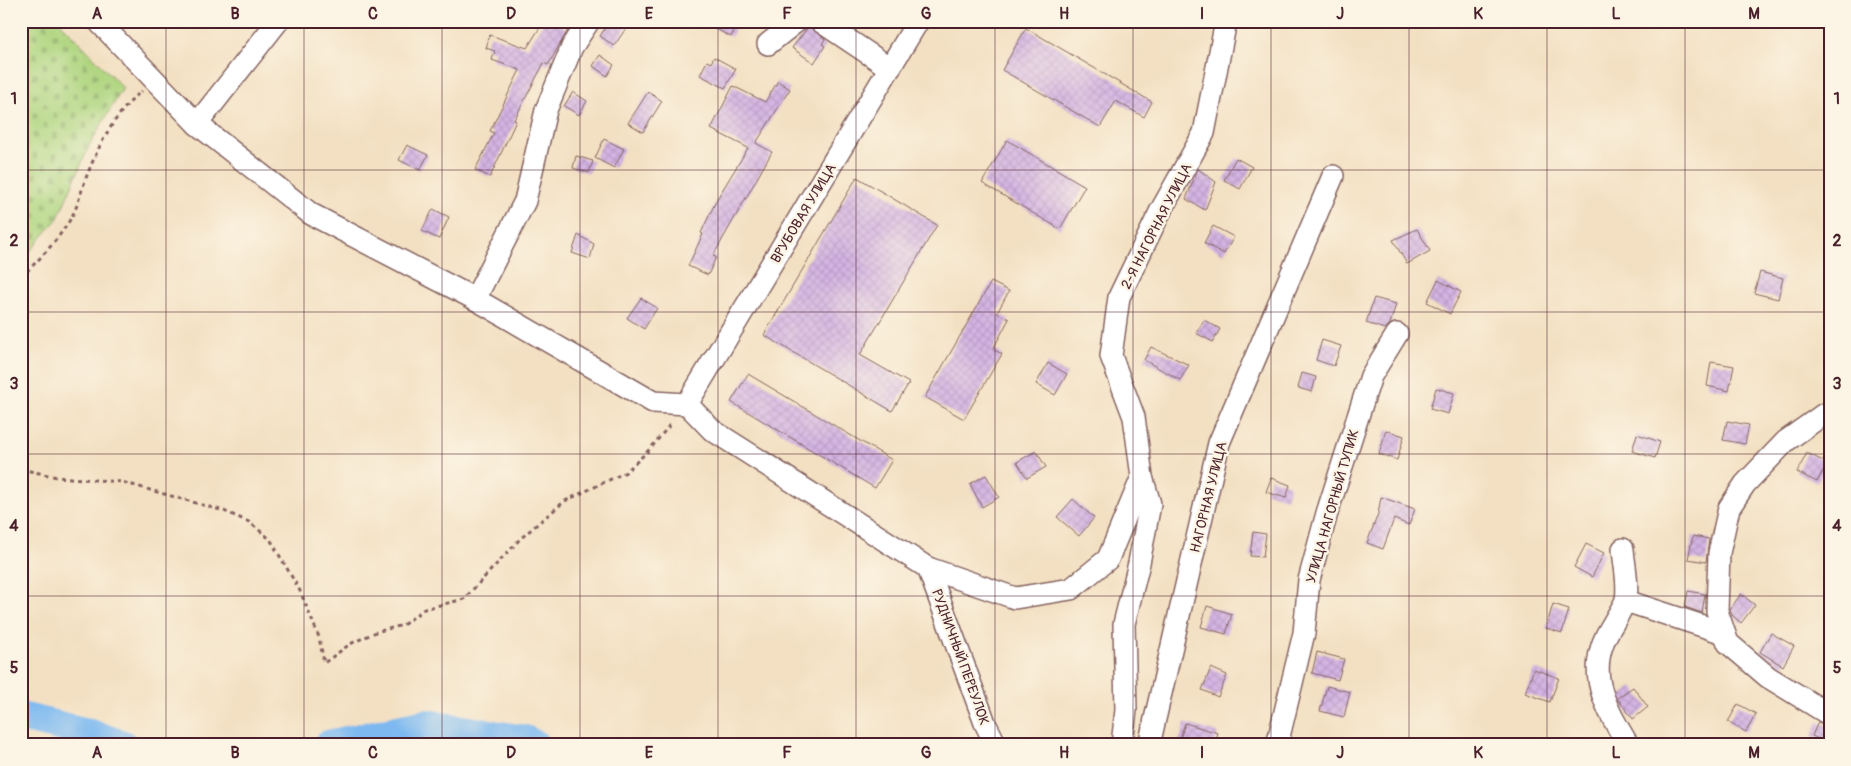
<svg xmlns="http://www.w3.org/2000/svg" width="1851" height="766" font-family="Pangolin,sans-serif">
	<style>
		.cemetery { fill: url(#cemetery-stones); stroke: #7c7a55 }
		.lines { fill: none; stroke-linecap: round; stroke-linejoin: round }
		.river { stroke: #7db9f0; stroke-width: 30 }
		.building { fill: url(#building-cross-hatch) }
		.minor-casing { stroke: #856360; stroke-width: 24 }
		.path { stroke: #856360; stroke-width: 3; stroke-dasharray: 4 4; stroke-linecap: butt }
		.minor { stroke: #fff; stroke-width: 21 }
		.grid { fill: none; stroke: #4a1f2b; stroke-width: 1; stroke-opacity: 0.55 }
		.labels { text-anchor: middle; stroke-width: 5; stroke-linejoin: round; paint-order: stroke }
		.street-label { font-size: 14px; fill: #4a1f2b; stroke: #fcf5e5 }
		.neatline { fill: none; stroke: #4a1f2b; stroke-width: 2 }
		.grid-label { font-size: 16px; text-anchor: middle; font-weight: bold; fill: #4a1f2b }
	</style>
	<defs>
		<pattern id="cemetery-stones" width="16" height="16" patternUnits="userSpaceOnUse" patternTransform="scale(1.25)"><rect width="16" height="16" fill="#aed57f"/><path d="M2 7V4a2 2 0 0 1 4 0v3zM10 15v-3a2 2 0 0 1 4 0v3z" fill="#97b66e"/></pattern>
		<pattern id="building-cross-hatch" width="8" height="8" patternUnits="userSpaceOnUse" patternTransform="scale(1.25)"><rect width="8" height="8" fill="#d4b4e3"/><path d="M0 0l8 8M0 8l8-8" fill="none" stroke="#b89ac3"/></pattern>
	</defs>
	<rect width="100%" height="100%" fill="#fcf5e5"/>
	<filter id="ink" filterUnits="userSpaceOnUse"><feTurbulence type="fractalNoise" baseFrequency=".02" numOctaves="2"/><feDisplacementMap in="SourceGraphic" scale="10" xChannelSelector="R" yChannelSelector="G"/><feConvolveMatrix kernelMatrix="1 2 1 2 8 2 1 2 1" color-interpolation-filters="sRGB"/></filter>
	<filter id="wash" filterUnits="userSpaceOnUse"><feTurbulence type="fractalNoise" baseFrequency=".0096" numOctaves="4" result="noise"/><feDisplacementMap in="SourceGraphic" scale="20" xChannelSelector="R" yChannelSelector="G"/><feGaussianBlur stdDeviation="1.12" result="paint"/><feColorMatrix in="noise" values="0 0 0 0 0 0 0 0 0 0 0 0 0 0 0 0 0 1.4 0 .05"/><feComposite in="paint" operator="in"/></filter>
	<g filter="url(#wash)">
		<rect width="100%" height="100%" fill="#f3e0c2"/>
		<path class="cemetery" d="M 21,21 L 59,21 L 123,88 L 90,144 L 58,218 L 21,262 Z"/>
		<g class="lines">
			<g class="river">
				<path d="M 21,717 L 84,732 L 123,745"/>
				<path d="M 328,745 L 426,724 L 525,740 L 535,745"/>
			</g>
		</g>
		<g id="blocks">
			<g class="building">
				<path d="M 544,21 L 554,21 L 568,30 L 548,65 L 544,63 L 514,120 L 516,121 L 490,177 L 475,170 L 494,133 L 490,131 L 520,70 L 492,60 L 495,51 L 486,48 L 490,35 L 527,48 Z"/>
				<path d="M 610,21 L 631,21 L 614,46 L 600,36 Z"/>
				<path d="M 701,21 L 739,21 L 731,37 Z"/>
				<path d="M 809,26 L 825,39 L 822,44 L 825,46 L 814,63 L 792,48 Z"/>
				<path d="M 1026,28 L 1152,102 L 1144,117 L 1116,101 L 1100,127 L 1002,70 Z"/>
				<path d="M 600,55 L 614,65 L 607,76 L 593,66 Z"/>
				<path d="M 714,57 L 736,69 L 725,88 L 700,75 L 707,61 L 711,63 Z"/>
				<path d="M 778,81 L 790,89 L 756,143 L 772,152 L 713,256 L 716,257 L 708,275 L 688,266 L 703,234 L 701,233 L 717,199 L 748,148 L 711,129 L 733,86 L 765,102 Z"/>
				<path d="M 573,92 L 587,101 L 579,115 L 564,106 Z"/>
				<path d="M 648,92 L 662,101 L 643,132 L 628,123 Z"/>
				<path d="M 604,139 L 624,149 L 614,168 L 595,158 Z"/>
				<path d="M 1007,140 L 1085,186 L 1060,229 L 982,183 Z"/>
				<path d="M 407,145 L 428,155 L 420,170 L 399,160 Z"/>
				<path d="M 576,156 L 593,161 L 589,173 L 573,168 Z"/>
				<path d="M 1236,158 L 1252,167 L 1240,189 L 1224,180 Z"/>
				<path d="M 1198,169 L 1216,182 L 1205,210 L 1186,199 Z"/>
				<path d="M 857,177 L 937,225 L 860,355 L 909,383 L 892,411 L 764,335 Z"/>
				<path d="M 433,209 L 449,217 L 439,239 L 422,231 Z"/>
				<path d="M 1213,226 L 1234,237 L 1224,254 L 1204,243 Z"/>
				<path d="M 1417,229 L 1430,251 L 1407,264 L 1393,240 Z"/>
				<path d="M 578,235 L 594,244 L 590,259 L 572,253 Z"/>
				<path d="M 1760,272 L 1783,278 L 1778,299 L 1754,293 Z"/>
				<path d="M 1438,280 L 1461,292 L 1450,314 L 1427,302 Z"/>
				<path d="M 991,282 L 1009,291 L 997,313 L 1009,319 L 993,349 L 1002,354 L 964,419 L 925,397 Z"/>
				<path d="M 641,298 L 657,308 L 644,329 L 627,318 Z"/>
				<path d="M 1374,298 L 1396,304 L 1390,324 L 1385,329 L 1366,323 Z"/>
				<path d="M 1204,320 L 1220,329 L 1213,342 L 1196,333 Z"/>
				<path d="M 1322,340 L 1341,346 L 1334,366 L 1316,360 Z"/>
				<path d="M 1151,347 L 1189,365 L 1180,380 L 1144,360 Z"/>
				<path d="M 1711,362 L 1734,366 L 1729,391 L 1707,386 Z"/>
				<path d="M 1048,363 L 1067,374 L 1055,395 L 1036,384 Z"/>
				<path d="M 1302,373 L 1316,377 L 1312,392 L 1298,388 Z"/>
				<path d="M 748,374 L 892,460 L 875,488 L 731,402 Z"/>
				<path d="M 1436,388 L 1454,393 L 1448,414 L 1430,409 Z"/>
				<path d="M 1727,421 L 1749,425 L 1745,444 L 1723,440 Z"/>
				<path d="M 1386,430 L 1404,436 L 1397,460 L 1379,454 Z"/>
				<path d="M 1637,434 L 1660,442 L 1655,458 L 1632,451 Z"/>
				<path d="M 1036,451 L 1046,467 L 1027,478 L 1017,462 Z"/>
				<path d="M 1807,453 L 1827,463 L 1817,482 L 1797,472 Z"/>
				<path d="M 986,475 L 999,497 L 982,507 L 970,484 Z"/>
				<path d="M 1271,478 L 1290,485 L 1286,498 L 1266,492 Z"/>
				<path d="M 1381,497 L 1415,509 L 1409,525 L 1394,519 L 1383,549 L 1367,543 L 1378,514 Z"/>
				<path d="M 1073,499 L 1094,518 L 1079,536 L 1057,517 Z"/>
				<path d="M 1253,532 L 1266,534 L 1263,557 L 1250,556 Z"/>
				<path d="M 1693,536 L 1709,539 L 1706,562 L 1688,559 Z"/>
				<path d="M 1586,544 L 1604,553 L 1592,577 L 1574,567 Z"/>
				<path d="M 1688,591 L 1705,594 L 1702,613 L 1685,607 Z"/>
				<path d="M 1741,594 L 1755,605 L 1741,623 L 1732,615 L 1730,609 Z"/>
				<path d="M 1553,604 L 1569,609 L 1562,633 L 1546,628 Z"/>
				<path d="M 1207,606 L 1232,614 L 1226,634 L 1201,627 Z"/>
				<path d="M 1771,633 L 1794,646 L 1783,666 L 1760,652 Z"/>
				<path d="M 1317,652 L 1344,659 L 1338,680 L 1312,673 Z"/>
				<path d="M 1211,668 L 1227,675 L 1218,697 L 1202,690 Z"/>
				<path d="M 1534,669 L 1559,678 L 1550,702 L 1525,693 Z"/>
				<path d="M 1327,686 L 1350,692 L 1344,717 L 1320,711 Z"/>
				<path d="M 1633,687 L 1648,707 L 1633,719 L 1617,698 Z"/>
				<path d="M 1738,704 L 1756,714 L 1746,732 L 1728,722 Z"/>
				<path d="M 1818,722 L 1830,727 L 1825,742 L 1812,736 Z"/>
				<path d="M 1185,723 L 1218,733 L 1214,745 L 1178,745 Z"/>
			</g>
		</g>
	</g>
	<g filter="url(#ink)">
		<use href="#blocks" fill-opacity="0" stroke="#856360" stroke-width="1"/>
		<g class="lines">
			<g class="minor-casing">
				<g id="minor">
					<path d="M 98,21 L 197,124 L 311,214 L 475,299 L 653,402 L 687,404 L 712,430 L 928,568 L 1015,598 L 1071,589 L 1108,559 L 1142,477 L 1134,417 L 1111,356 L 1119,297 L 1161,210 L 1204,133 L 1226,21"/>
					<path d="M 820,21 L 890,68"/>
					<path d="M 768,44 L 797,21"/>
					<path d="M 197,124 L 278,21"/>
					<path d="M 475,299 L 525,201 L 546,110 L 572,47 L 589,21"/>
					<path d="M 687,404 L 918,21"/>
					<path d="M 1830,413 L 1824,414 L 1786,441 L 1745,484 L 1729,508 L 1719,553 L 1717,611 L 1728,643 L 1768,677 L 1830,715"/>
					<path d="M 1623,549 C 1624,564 1629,584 1626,599 C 1625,605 1609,629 1606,636 C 1586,677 1608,710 1628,745"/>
					<path d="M 928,568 L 985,723 L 996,745"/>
					<path d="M 1626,601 L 1724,633"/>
					<path d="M 1122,745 L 1126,710 L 1124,624 L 1139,563 L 1150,504 L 1142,477"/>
					<path d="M 1149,745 L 1219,443 L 1333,176"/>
					<path d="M 1277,745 L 1304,633 L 1309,580 L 1327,513 L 1371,376 L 1397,334"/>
				</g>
			</g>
			<g class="path">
				<path d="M 21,277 C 39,260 59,239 71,218 C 78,206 81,191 86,178 C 98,146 115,113 142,91"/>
				<path d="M 21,469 L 57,477 L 122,482 L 224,511 L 249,522 L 270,539 L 300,591 L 319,637 L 324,663 L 350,644 L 376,632 L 403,625 L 424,609 L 464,599 L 520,539 L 542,520 L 565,501 L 626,472 L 651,448 L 672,422"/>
			</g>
			<use href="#minor" class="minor"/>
		</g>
	</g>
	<path class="grid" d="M 166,21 L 166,745M 304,21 L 304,745M 442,21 L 442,745M 580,21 L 580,745M 718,21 L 718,745M 856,21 L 856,745M 995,21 L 995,745M 1133,21 L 1133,745M 1271,21 L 1271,745M 1409,21 L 1409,745M 1547,21 L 1547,745M 1685,21 L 1685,745M 21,170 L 1830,170M 21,312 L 1830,312M 21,454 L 1830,454M 21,596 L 1830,596"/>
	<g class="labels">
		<g class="street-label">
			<text transform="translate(803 213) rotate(-59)" y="5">ВРУБОВАЯ УЛИЦА</text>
			<text transform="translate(1156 226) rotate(-63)" y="5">2-Я НАГОРНАЯ УЛИЦА</text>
			<text transform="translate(1208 497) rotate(-76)" y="5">НАГОРНАЯ УЛИЦА</text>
			<text transform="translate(1332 506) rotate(-74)" y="5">УЛИЦА НАГОРНЫЙ ТУПИК</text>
			<text transform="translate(961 657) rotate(70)" y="5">РУДНИЧНЫЙ ПЕРЕУЛОК</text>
		</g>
	</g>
	<rect width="1851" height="766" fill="none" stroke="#fcf5e5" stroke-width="55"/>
	<rect x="28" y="28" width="1796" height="710" class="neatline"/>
	<g class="grid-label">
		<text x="97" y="19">A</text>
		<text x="235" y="19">B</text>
		<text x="373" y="19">C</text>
		<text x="511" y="19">D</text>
		<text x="649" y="19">E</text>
		<text x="787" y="19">F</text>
		<text x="926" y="19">G</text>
		<text x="1064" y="19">H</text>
		<text x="1202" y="19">I</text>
		<text x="1340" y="19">J</text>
		<text x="1478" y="19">K</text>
		<text x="1616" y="19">L</text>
		<text x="1754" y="19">M</text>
		<text x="14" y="104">1</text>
		<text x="1837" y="104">1</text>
		<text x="14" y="246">2</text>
		<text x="1837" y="246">2</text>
		<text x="14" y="389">3</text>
		<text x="1837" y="389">3</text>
		<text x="14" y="531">4</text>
		<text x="1837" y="531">4</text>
		<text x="14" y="673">5</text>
		<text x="1837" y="673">5</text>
		<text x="97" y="758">A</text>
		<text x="235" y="758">B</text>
		<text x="373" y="758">C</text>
		<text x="511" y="758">D</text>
		<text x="649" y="758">E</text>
		<text x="787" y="758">F</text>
		<text x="926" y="758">G</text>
		<text x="1064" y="758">H</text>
		<text x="1202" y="758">I</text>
		<text x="1340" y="758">J</text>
		<text x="1478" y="758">K</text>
		<text x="1616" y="758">L</text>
		<text x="1754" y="758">M</text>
	</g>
</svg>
